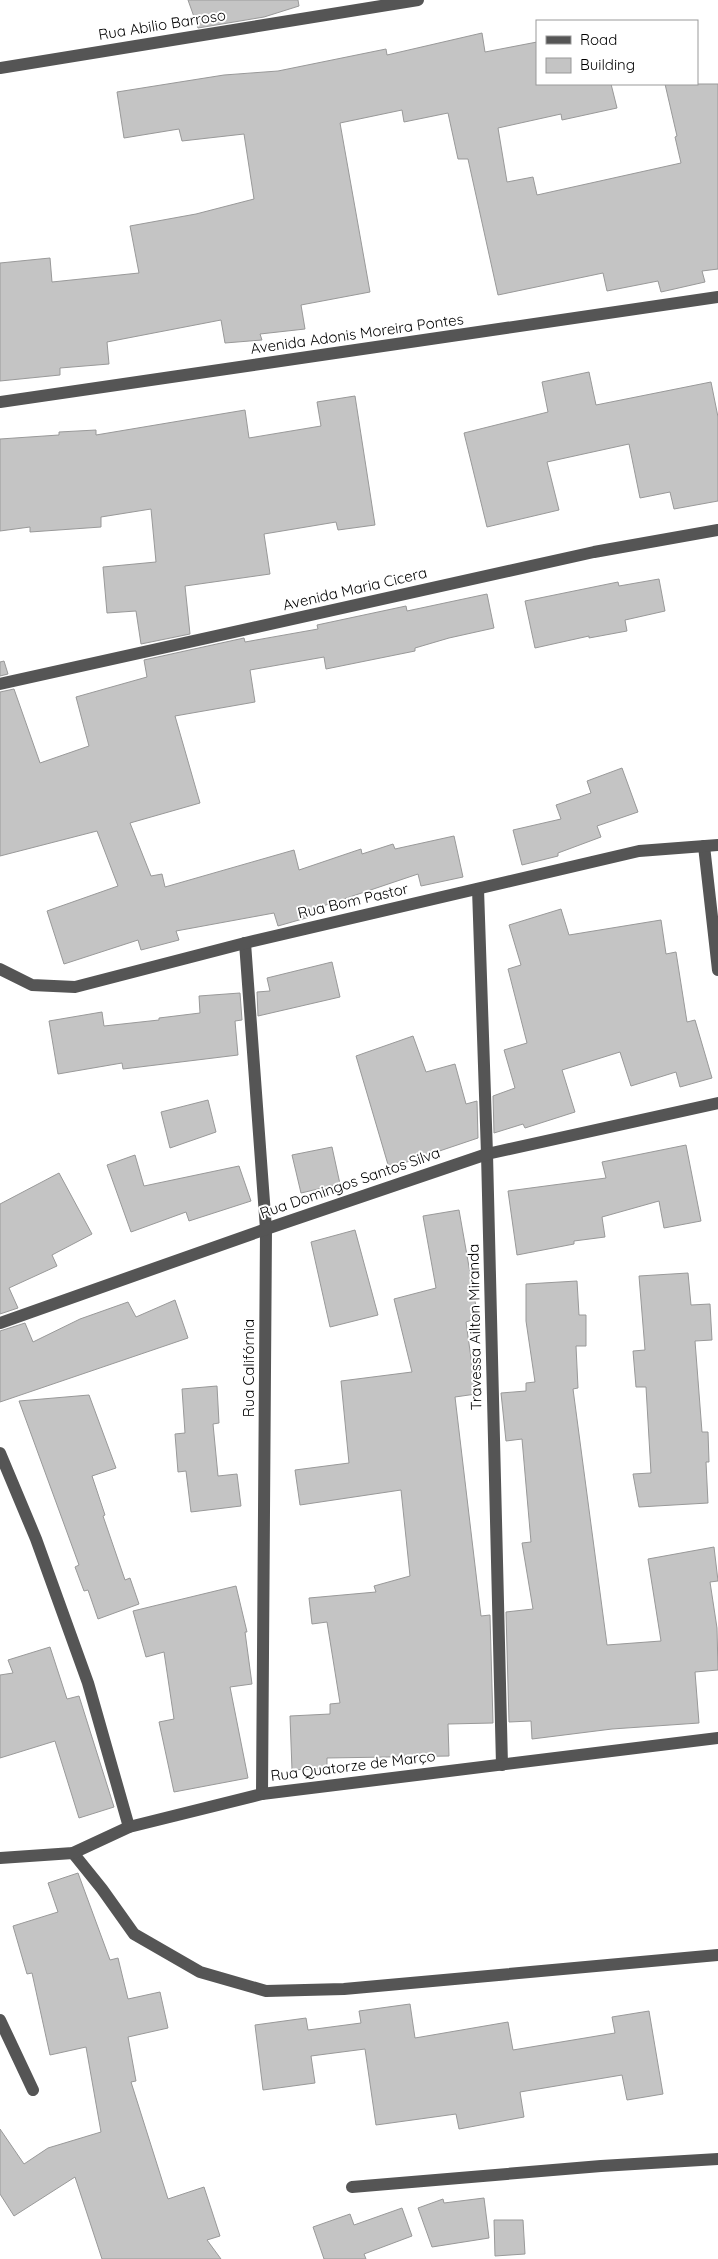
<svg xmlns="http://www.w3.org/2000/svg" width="718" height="2259" font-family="Quicksand,sans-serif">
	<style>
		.building { fill: #c4c4c4; stroke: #999 }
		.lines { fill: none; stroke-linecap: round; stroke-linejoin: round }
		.minor { stroke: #555; stroke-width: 12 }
		.labels { text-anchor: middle; stroke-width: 4; stroke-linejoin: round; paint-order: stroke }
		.street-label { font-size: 15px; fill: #000; stroke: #fff }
	</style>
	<rect width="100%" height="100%" fill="#fff"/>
	<g class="building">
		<path d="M 188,0 L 298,0 L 299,6 L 264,17 L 198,28 Z"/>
		<path d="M 482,33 L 485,52 L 537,42 L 537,84 L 611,84 L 617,108 L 562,120 L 561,114 L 498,128 L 507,182 L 533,177 L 537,195 L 681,163 L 675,137 L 677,136 L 665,84 L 718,84 L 718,269 L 702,271 L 705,282 L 661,292 L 658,281 L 607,291 L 603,273 L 498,295 L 468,159 L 458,159 L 448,113 L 404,122 L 402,110 L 340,123 L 370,292 L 301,305 L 305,329 L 260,334 L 262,340 L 225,343 L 221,320 L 107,342 L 109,364 L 60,368 L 60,375 L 0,381 L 0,263 L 50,258 L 52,282 L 139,273 L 130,226 L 196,214 L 254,199 L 244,134 L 182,141 L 179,129 L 124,138 L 117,92 L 224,75 L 278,71 L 386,49 L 387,55 Z"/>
		<path d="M 589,372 L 596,405 L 711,382 L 718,417 L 718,501 L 674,509 L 670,492 L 640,498 L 629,444 L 547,462 L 559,510 L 487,527 L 464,433 L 548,412 L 542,382 Z"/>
		<path d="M 355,396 L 375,525 L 338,530 L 336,522 L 264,534 L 270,574 L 185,586 L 190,634 L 141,644 L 136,611 L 107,613 L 103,567 L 156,562 L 151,509 L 101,517 L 101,527 L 30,532 L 30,527 L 0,531 L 0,439 L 59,435 L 59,432 L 96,430 L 96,435 L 245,410 L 249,438 L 321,426 L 317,402 Z"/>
		<path d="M 659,579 L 665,611 L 625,620 L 627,631 L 589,638 L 589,636 L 535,648 L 525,601 L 618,582 L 619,586 Z"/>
		<path d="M 487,594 L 494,628 L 449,638 L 415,648 L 415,651 L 326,669 L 324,657 L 250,670 L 255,702 L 175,716 L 200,803 L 130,823 L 151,876 L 162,874 L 165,887 L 294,850 L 299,870 L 361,849 L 362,854 L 393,844 L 395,849 L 454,836 L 463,877 L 421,886 L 418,874 L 311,910 L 313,916 L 278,926 L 274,913 L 176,931 L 179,940 L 141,950 L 138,940 L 64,964 L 47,911 L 118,886 L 97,831 L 0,856 L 0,692 L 14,689 L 40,763 L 89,746 L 76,697 L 147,677 L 144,660 L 244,638 L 245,642 L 318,629 L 317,625 L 406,606 L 407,611 Z"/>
		<path d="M 4,661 L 8,674 L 0,676 L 0,662 Z"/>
		<path d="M 622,768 L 638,812 L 597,826 L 601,837 L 558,853 L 558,856 L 522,865 L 513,830 L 561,819 L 556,805 L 591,793 L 587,781 Z"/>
		<path d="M 561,909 L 569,935 L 661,920 L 666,954 L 676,952 L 687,1022 L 695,1020 L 712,1078 L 680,1087 L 676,1072 L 631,1086 L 620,1052 L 562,1070 L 575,1112 L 525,1128 L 523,1124 L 494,1133 L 493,1096 L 515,1088 L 504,1050 L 527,1043 L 508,969 L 521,965 L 509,925 Z"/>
		<path d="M 332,962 L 340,997 L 258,1016 L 257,992 L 270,991 L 267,978 Z"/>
		<path d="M 240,993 L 242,1020 L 235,1021 L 238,1055 L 123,1069 L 122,1063 L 58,1074 L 49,1021 L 102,1012 L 104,1026 L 159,1020 L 159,1018 L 200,1013 L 199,996 Z"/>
		<path d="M 413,1036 L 426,1072 L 455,1064 L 466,1104 L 477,1101 L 478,1138 L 389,1168 L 356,1056 Z"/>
		<path d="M 208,1100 L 216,1132 L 170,1148 L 161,1112 Z"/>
		<path d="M 686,1145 L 701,1221 L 664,1228 L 659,1201 L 602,1217 L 605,1237 L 574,1241 L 574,1244 L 517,1255 L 508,1191 L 606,1178 L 602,1162 Z"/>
		<path d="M 332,1147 L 340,1184 L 301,1193 L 292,1155 Z"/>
		<path d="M 135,1155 L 144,1186 L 239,1166 L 251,1201 L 189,1221 L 186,1212 L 131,1232 L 107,1165 Z"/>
		<path d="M 59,1173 L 92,1234 L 52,1255 L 57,1266 L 9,1288 L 18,1308 L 0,1314 L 0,1204 Z"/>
		<path d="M 459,1210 L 478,1318 L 466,1322 L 476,1394 L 455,1397 L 481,1616 L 490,1615 L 493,1723 L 448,1724 L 449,1756 L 327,1758 L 327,1768 L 292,1770 L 290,1716 L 330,1714 L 330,1704 L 340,1703 L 327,1622 L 312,1624 L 309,1598 L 376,1592 L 374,1586 L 410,1576 L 401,1490 L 300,1505 L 295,1470 L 349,1463 L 341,1381 L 412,1372 L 394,1299 L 436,1288 L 423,1216 Z"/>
		<path d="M 355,1230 L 378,1315 L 330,1327 L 311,1242 Z"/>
		<path d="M 688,1273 L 691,1305 L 710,1304 L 712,1340 L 695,1341 L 702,1432 L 708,1432 L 709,1462 L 706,1462 L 708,1503 L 639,1507 L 633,1474 L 651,1473 L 646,1387 L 636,1387 L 633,1351 L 645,1350 L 639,1276 Z"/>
		<path d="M 577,1281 L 579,1315 L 586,1315 L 586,1346 L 576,1346 L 578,1388 L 573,1389 L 607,1645 L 661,1641 L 648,1559 L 714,1547 L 718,1581 L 710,1582 L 717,1628 L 718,1670 L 695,1672 L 699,1723 L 612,1729 L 532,1739 L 531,1721 L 509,1722 L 506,1612 L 533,1609 L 522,1543 L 531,1542 L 522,1439 L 506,1441 L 501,1393 L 526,1391 L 526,1383 L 535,1382 L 526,1321 L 526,1284 Z"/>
		<path d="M 175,1300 L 188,1338 L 0,1402 L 0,1331 L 25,1323 L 33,1342 L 80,1319 L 128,1302 L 136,1317 Z"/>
		<path d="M 217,1386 L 219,1423 L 213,1424 L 218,1476 L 237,1474 L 241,1506 L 191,1512 L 186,1471 L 178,1472 L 175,1434 L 185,1433 L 182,1389 Z"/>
		<path d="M 89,1395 L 116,1468 L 92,1476 L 105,1515 L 103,1516 L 125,1580 L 130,1578 L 139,1604 L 98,1619 L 88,1590 L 84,1591 L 75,1567 L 79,1565 L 19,1401 Z"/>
		<path d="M 236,1586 L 247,1632 L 245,1632 L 252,1684 L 230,1687 L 248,1778 L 174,1792 L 159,1722 L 174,1719 L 164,1652 L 146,1657 L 133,1611 Z"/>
		<path d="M 50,1647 L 67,1699 L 79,1696 L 114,1807 L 79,1818 L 55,1741 L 0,1758 L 0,1675 L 13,1673 L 8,1660 Z"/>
		<path d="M 78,1873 L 110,1960 L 118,1958 L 128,1999 L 160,1992 L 168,2028 L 128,2037 L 136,2081 L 131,2082 L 168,2199 L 204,2187 L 220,2236 L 207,2240 L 221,2259 L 102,2259 L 75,2177 L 14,2216 L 0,2194 L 0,2129 L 24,2164 L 48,2148 L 101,2132 L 86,2047 L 50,2055 L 32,1973 L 27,1974 L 13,1926 L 58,1912 L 48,1883 Z"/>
		<path d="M 410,2004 L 415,2038 L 508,2022 L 513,2050 L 615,2033 L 612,2017 L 649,2011 L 663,2094 L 627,2100 L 622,2075 L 520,2092 L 524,2117 L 459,2129 L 456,2114 L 376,2125 L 365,2049 L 311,2056 L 315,2083 L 263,2090 L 255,2025 L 306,2018 L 308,2030 L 361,2023 L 359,2011 Z"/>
		<path d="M 484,2198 L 489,2238 L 432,2247 L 418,2208 L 443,2199 L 444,2203 Z"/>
		<path d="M 402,2208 L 412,2236 L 364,2254 L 366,2259 L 324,2259 L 313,2227 L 350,2214 L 354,2225 Z"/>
		<path d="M 494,2220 L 523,2220 L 525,2254 L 495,2256 Z"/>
	</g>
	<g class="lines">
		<g class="minor">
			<path d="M 0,68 L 418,0"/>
			<path d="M 0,402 L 718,297"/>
			<path d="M 0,684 L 594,552 L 718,530"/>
			<path d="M 704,846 L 718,970"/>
			<path d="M 478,889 L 487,1154 L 502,1765"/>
			<path d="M 245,943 L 266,1229 L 262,1794"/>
			<path d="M 0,969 L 32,985 L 75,987 L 245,943 L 639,851 L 718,845"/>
			<path d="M 0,1323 L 266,1229 L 487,1154 L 718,1103"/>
			<path d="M 0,1453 L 36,1539 L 88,1683 L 129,1827"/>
			<path d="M 73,1853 L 102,1889 L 134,1934 L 200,1972 L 266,1991 L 344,1989 L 718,1955"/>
			<path d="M 0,1858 L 73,1853 L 129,1827 L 262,1794 L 718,1738"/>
			<path d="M 0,2020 L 33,2090"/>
			<path d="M 352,2187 L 601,2166 L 718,2159"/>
		</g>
	</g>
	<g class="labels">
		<g class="street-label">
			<text transform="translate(162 25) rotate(-9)" y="5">Rua Abilio Barroso</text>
			<text transform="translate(357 334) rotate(-8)" y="5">Avenida Adonis Moreira Pontes</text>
			<text transform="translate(355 589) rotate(-13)" y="5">Avenida Maria Cicera</text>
			<text transform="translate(353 901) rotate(-13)" y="5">Rua Bom Pastor</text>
			<text transform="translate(350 1183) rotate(-19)" y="5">Rua Domingos Santos Silva</text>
			<text transform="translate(475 1327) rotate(-91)" y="5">Travessa Ailton Miranda</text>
			<text transform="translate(249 1368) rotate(-90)" y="5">Rua Califórnia</text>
			<text transform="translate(353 1766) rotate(-7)" y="5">Rua Quatorze de Março</text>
		</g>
	</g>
	<rect x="536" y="20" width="162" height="65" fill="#ffffff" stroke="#999999"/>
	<rect x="546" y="36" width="25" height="8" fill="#555555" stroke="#999999"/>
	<text x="580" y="45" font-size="15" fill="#000000">Road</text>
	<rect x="546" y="58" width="25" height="15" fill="#c4c4c4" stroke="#999999"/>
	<text x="580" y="70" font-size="15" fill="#000000">Building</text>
</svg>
